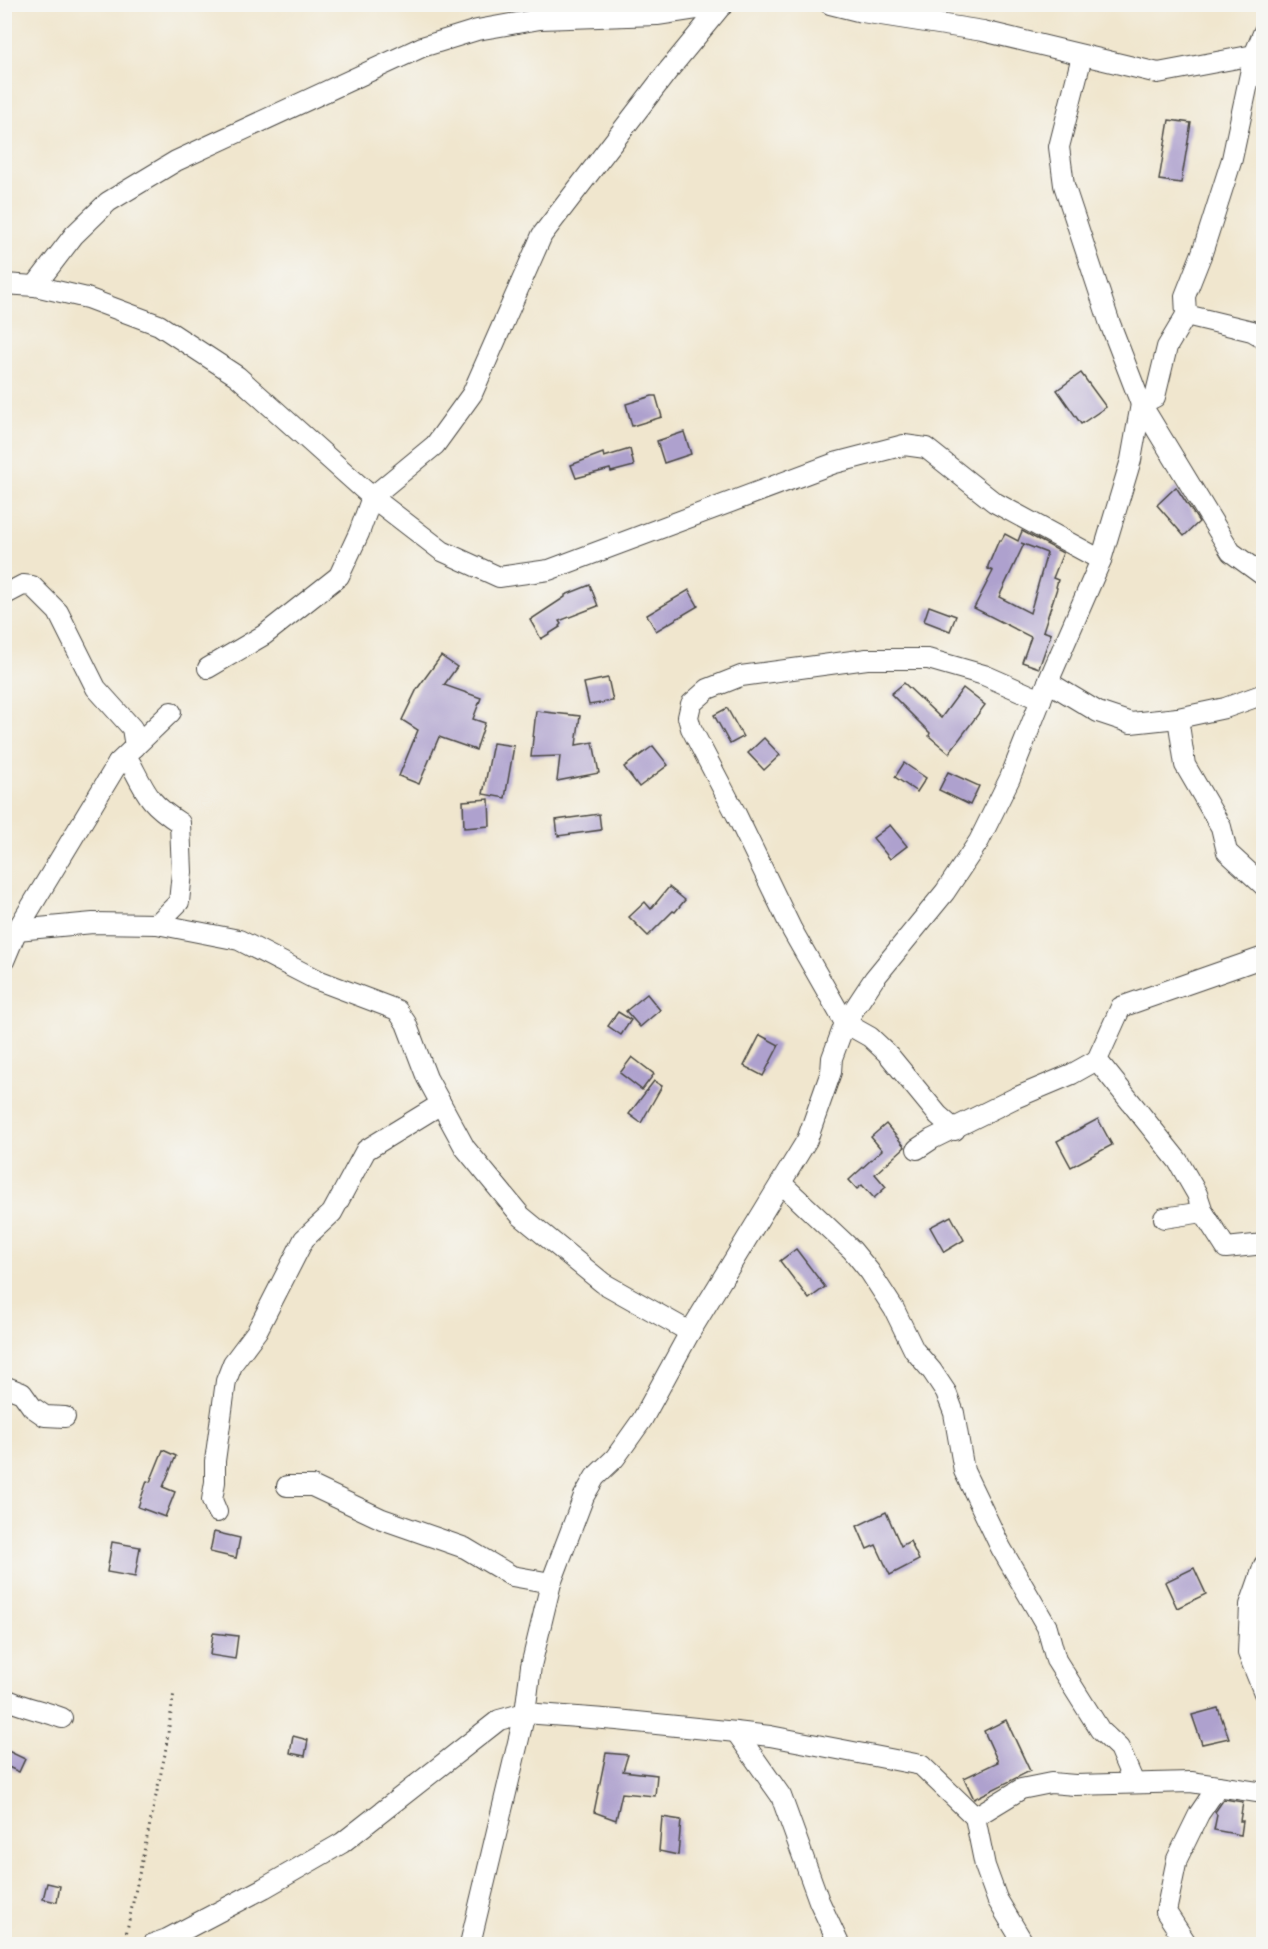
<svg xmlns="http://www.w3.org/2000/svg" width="1268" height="1949" font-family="'Patrick Hand',sans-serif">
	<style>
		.building { fill: #aea1ce; fill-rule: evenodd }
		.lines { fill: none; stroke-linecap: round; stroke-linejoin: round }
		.minor-casing { stroke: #494743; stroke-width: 22 }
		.path { stroke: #494743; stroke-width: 3; stroke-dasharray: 1.5 4.5; stroke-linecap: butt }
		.minor { stroke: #fff; stroke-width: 20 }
	</style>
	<rect width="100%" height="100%" fill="#f6f6f2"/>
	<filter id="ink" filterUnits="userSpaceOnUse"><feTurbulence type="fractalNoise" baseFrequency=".0167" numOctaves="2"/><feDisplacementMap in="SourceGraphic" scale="12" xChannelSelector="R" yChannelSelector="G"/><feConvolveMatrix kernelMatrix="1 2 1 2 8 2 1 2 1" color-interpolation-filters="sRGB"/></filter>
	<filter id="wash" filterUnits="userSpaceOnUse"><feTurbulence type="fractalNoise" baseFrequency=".008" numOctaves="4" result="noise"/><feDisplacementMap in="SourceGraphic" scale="24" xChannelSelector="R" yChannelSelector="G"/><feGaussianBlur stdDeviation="1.35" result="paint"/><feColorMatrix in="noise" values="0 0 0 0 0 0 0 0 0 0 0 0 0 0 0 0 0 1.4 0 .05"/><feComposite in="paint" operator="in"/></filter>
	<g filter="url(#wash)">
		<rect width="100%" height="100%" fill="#f0e6ce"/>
		<g id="blocks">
			<g class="building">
				<path d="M 1169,120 L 1191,123 L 1181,183 L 1159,180 Z"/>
				<path d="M 1081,373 L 1106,407 L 1081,424 L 1057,390 Z"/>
				<path d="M 652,396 L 656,396 L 662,417 L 632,426 L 626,404 Z"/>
				<path d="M 684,432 L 691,454 L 664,463 L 657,441 Z"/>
				<path d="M 630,449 L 634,466 L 611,472 L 610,469 L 576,478 L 571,465 L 603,453 L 604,457 Z"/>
				<path d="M 1176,487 L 1199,522 L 1184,536 L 1157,505 Z"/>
				<path d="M 1022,531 L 1063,553 L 1053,578 L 1058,580 L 1056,587 L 1057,588 L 1043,631 L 1051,634 L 1039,668 L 1022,662 L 1031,637 L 974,608 L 993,571 L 988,569 L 988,566 L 999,540 L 1001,541 L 1005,534 L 1018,541 ZM 1021,543 L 1047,553 L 1030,613 L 999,597 L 1024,544 Z"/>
				<path d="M 590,585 L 598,606 L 559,621 L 561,624 L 559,626 L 560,627 L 541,639 L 530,620 L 565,597 L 565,595 Z"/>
				<path d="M 689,590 L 698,606 L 656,631 L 647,615 Z"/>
				<path d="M 929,606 L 956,616 L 950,631 L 924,621 Z"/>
				<path d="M 441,656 L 457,667 L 444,685 L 481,698 L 473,719 L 485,723 L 476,750 L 439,737 L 419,784 L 399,776 L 418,730 L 402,720 L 417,689 Z"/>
				<path d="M 608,678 L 613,701 L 589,705 L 584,683 Z"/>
				<path d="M 904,683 L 941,718 L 963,688 L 985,705 L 949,753 L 929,736 L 930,733 L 891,694 Z"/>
				<path d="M 727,708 L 743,737 L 730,744 L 714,715 Z"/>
				<path d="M 536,711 L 580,716 L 576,745 L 593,742 L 599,773 L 557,781 L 560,756 L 531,757 Z"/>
				<path d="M 764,738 L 780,755 L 764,770 L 748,753 Z"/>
				<path d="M 493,743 L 514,746 L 505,798 L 483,794 Z"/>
				<path d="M 653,746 L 668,765 L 639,787 L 624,767 Z"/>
				<path d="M 904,763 L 926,778 L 917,792 L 895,777 Z"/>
				<path d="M 948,772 L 979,786 L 970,805 L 939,790 Z"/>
				<path d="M 489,799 L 490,826 L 464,828 L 463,801 Z"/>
				<path d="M 599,814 L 601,830 L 558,836 L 556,820 Z"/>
				<path d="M 890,825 L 907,846 L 890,859 L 873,838 Z"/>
				<path d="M 669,887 L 685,900 L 675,912 L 673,911 L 648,936 L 629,917 L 645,902 L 651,909 Z"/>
				<path d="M 647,994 L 660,1010 L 640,1027 L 626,1011 Z"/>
				<path d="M 618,1012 L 631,1020 L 621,1035 L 608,1026 Z"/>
				<path d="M 760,1035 L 779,1045 L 763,1076 L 744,1066 Z"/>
				<path d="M 632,1057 L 654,1074 L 642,1090 L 620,1073 Z"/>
				<path d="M 654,1081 L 662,1086 L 641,1123 L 629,1114 Z"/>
				<path d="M 1098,1119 L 1112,1145 L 1071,1167 L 1057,1141 Z"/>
				<path d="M 886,1124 L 905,1147 L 875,1174 L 886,1187 L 874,1198 L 862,1185 L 857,1189 L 849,1180 L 882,1150 L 871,1137 Z"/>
				<path d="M 951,1216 L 964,1240 L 944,1252 L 930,1227 Z"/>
				<path d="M 796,1249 L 825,1287 L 809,1299 L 780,1261 Z"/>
				<path d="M 163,1450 L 176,1456 L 163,1487 L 175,1492 L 165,1517 L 138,1507 L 147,1481 L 150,1482 Z"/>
				<path d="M 886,1512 L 901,1546 L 910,1541 L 919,1560 L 890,1575 L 876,1545 L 867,1549 L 857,1526 Z"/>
				<path d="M 214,1532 L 240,1538 L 236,1558 L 210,1552 Z"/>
				<path d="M 112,1542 L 140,1547 L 135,1577 L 107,1572 Z"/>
				<path d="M 1194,1568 L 1206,1594 L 1177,1608 L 1165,1582 Z"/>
				<path d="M 213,1633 L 238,1636 L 235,1659 L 210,1655 Z"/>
				<path d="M 1218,1708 L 1229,1738 L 1202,1744 L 1192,1715 Z"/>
				<path d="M 1006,1720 L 1030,1771 L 974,1799 L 964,1778 L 998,1762 L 984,1731 Z"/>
				<path d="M 293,1736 L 308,1740 L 305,1756 L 290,1753 Z"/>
				<path d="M 4,1749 L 25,1759 L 19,1772 L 4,1765 Z"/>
				<path d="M 606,1753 L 628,1755 L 623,1771 L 657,1775 L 655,1796 L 622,1793 L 616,1820 L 594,1812 Z"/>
				<path d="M 1224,1799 L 1243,1802 L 1240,1821 L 1243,1821 L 1241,1835 L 1214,1830 L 1217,1815 L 1215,1812 Z"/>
				<path d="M 662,1817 L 681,1820 L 678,1855 L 659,1851 Z"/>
				<path d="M 47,1883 L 60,1886 L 57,1902 L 43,1899 Z"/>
			</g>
		</g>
	</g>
	<g filter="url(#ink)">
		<use href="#blocks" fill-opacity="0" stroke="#494743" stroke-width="1.5"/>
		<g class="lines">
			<g class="minor-casing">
				<g id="minor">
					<path d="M 830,4 L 862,12 L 983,31 L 1158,73 L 1254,55 L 1264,31"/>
					<path d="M 1082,56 L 1059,147 L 1064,185 L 1109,321 L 1141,404 L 1231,552 L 1264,576"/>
					<path d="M 4,284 L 35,286 L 87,298 L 159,325 L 237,376 L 372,497 L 442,551 L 499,577 L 549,570 L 835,463 L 904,445 L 926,448 L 994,502 L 1101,560"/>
					<path d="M 35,286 L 74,235 L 108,202 L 176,161 L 422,47 L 477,30 L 540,19 L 657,15 L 723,5"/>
					<path d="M 1186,315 L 1185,296 L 1202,253 L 1232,159 L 1254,55"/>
					<path d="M 1141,404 L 1155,397 L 1167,347 L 1186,315 L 1252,331 L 1264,338"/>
					<path d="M 4,595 L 23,585 L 32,586 L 58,612 L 96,688 L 132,728 L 135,747"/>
					<path d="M 208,668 L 264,635 L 339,576 L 359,533 L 372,497 L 435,445 L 472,394 L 542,235 L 667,72 L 723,4"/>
					<path d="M 1048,682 L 1098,712 L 1131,723 L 1178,718 L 1225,708 L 1264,694"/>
					<path d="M 1178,718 L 1185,765 L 1221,827 L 1227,852 L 1264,886"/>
					<path d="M 118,763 L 131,764 C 147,795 149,803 180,823 L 182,872 L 179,902 L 157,924"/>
					<path d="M 4,934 L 17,930 L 93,923 L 157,924 L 239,940 L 315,979 L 397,1010 L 406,1023 L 427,1078 L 465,1148 L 521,1216 L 603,1283 L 690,1332"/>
					<path d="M 4,961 L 17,930 L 118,763 L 171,712"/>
					<path d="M 955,1130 L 938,1115 L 888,1054 L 870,1037 L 845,1023 L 792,930 L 736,814 L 691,728 L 688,717 L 691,704 L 708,689 L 741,676 L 867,659 L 928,659 L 984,675 L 1041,700"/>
					<path d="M 917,1149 L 932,1139 L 1015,1098 L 1072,1074 L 1097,1060"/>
					<path d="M 781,1183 L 852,1250 L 870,1272 L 894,1309 L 914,1350 L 932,1371 L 946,1392 L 954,1413 L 964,1471 L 1001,1548 L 1047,1627 L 1056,1660 L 1100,1730 L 1119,1748 L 1134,1783"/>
					<path d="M 1203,1212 L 1197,1194 L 1178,1161 L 1097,1060 L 1121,1007 L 1264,957"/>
					<path d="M 1164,1218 L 1203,1212 L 1226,1248 L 1264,1244"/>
					<path d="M 4,1386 L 22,1393 L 32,1407 L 45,1416 L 65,1417"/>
					<path d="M 287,1486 L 312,1486 L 382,1519 L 465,1548 L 512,1576 L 551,1583"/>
					<path d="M 217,1512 L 212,1500 L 215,1482 L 215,1461 L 226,1381 L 233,1363 L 257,1331 L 304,1239 L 332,1213 L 366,1150 L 441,1104"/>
					<path d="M 1264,1565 L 1250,1605 L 1248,1653 L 1264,1693"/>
					<path d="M 4,1698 C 23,1708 42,1710 62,1718"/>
					<path d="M 736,1732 L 781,1796 L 819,1901 L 839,1944"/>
					<path d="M 975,1817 L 985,1866 L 997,1899 L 1024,1944"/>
					<path d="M 153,1944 L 167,1939 L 264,1888 L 342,1843 L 499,1720 L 525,1713 L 617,1720 L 736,1732 L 770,1736 L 921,1765 L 975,1817 L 1021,1789 L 1051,1783 L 1075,1785 L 1191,1782 L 1264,1793"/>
					<path d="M 470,1944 L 525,1713 L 531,1666 L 551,1583 L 584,1496 L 595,1477 L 615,1458 L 642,1420 L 690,1332 L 807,1140 L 831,1072 L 832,1058 L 845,1023 L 874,979 L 945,892 L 979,841 L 1010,778 L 1048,682 L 1101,560 L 1131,460 L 1141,404"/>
					<path d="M 1187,1944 L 1166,1912 L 1177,1859 L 1199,1814 L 1218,1786"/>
				</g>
			</g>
			<path class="path" d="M 124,1944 L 165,1754 L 174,1692"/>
			<use href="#minor" class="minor"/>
		</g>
	</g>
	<rect width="1268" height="1949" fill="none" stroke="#f6f6f2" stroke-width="24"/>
</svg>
